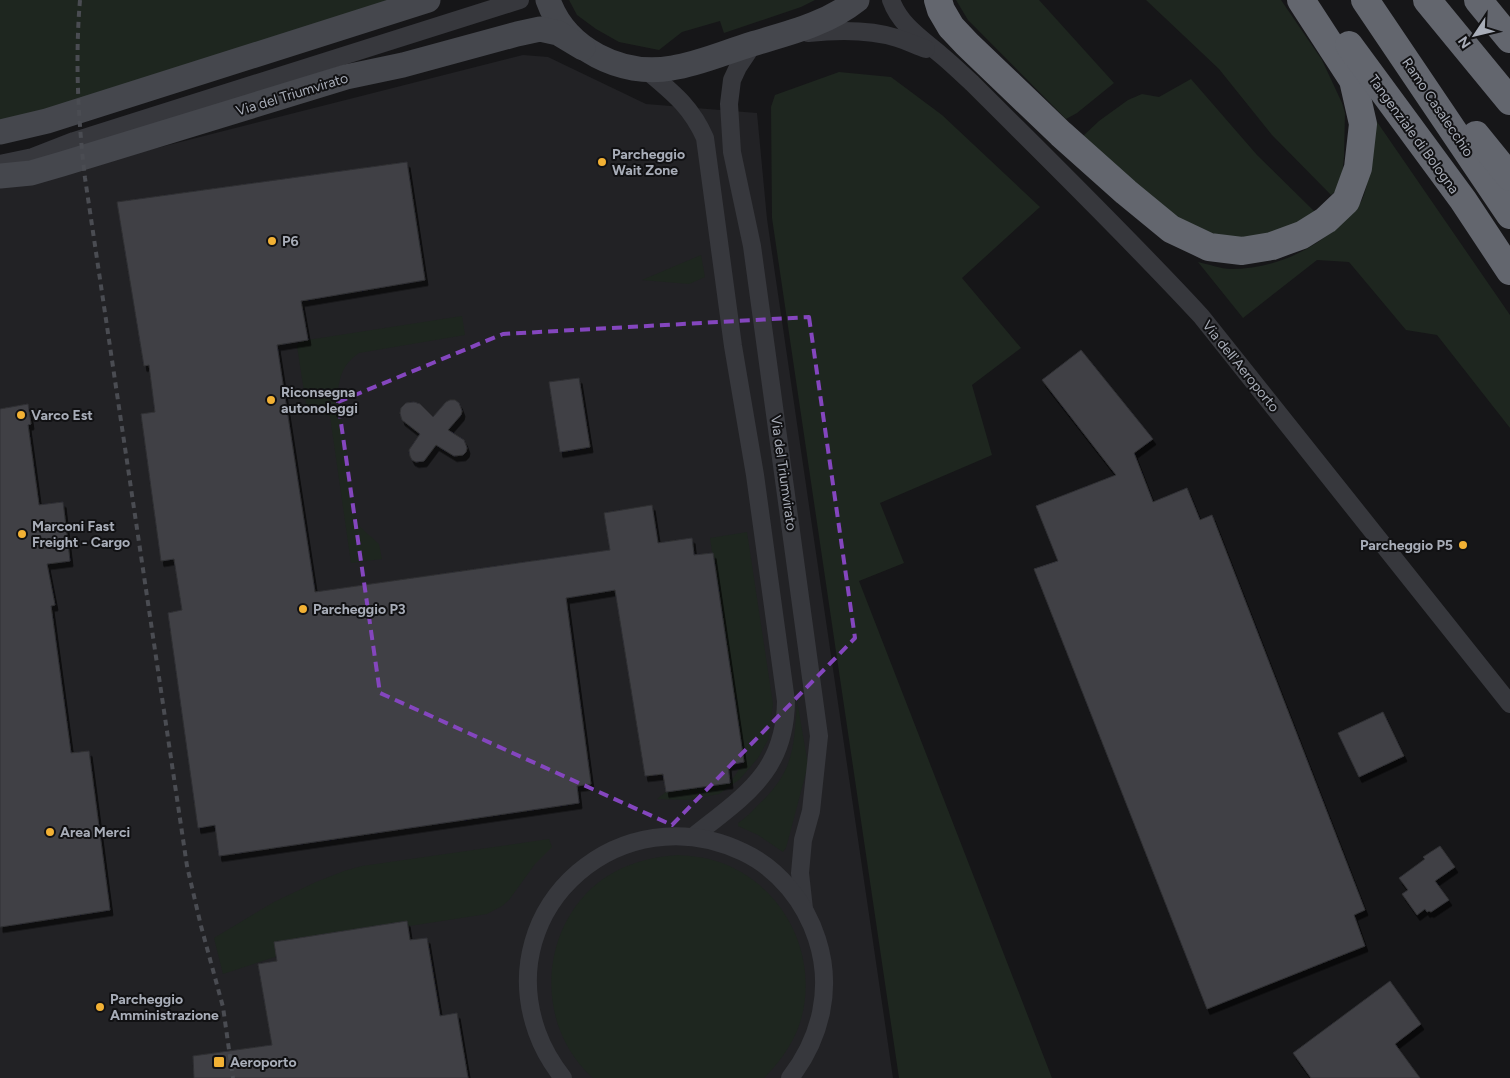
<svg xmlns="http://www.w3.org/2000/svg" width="1510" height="1078" font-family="Figtree,sans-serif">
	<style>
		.built { fill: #222225 }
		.green { fill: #1e261f }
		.building { fill: #404145; stroke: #303034; filter: url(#shadow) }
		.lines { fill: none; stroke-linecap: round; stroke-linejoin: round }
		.street { stroke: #37383d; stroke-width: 18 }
		.secondary { stroke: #45474d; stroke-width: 25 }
		.highway { stroke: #63666e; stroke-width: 28 }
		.rail { stroke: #4a4c52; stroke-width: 4; stroke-dasharray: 6 5; stroke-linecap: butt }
		.marked { fill: none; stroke: #8446be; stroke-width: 4; stroke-dasharray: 10 6; stroke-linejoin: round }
		.poi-dot { fill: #f2b134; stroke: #111113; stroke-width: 2 }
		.labels { text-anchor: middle; stroke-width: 4; stroke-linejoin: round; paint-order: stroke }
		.street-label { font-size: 14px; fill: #a8adb8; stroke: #111113 }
		.poi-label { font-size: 14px; font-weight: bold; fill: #a8adb8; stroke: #111113; text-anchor: start }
	</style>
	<defs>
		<filter id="shadow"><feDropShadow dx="3" dy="5.5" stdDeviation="0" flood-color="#0009"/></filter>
	</defs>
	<rect width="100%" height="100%" fill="#161618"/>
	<path class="built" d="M 523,55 L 548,57 L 646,104 L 757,113 L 767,219 L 893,1078 L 0,1078 L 0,182 L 43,177 Z"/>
	<g class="green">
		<path d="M 0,0 L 393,0 L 16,119 L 0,121 Z"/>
		<path d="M 569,0 L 815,0 L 801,7 L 724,33 L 720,21 L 682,32 L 659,50 L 619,42 L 596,29 L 577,15 Z"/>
		<path d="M 956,0 L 1039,0 L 1114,83 L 1077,113 L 1066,119 L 968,20 Z"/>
		<path d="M 1146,0 L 1281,0 L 1322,60 L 1342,103 L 1345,113 L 1344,156 L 1342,177 L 1336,191 L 1331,195 L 1272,135 L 1219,69 Z"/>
		<path d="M 839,72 L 891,77 L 942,115 L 1040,207 L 962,278 L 1021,348 L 972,385 L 992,455 L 880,503 L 904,563 L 859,581 L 1052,1078 L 899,1078 L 772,218 L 771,107 L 775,95 Z"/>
		<path d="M 1191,79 L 1257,155 L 1315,212 L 1295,226 L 1238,243 L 1182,226 L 1082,137 L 1099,121 L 1128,100 L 1142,94 L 1159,97 Z"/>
		<path d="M 1373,116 L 1510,315 L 1510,428 L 1437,335 L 1406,330 L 1349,262 L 1317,260 L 1243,318 L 1198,262 C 1208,264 1221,269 1231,269 C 1273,269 1312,251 1342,223 C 1349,216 1357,209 1362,200 C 1372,178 1371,141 1373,116 Z"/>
		<path d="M 701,255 L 705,277 L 689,284 L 642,280 Z"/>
		<path d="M 462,316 L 465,335 L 359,353 C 345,363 340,373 338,391 L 355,516 L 360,527 L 379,544 L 382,559 L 351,563 L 330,416 L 307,411 L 297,346 L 301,341 Z"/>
		<path d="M 747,532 L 773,704 L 768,740 L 758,758 L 740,779 L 719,794 L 687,800 L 657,799 L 666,792 L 730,783 L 744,762 L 710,538 Z"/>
		<path d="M 797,700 L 808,765 L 786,848 L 783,852 L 758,835 L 738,826 L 738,823 C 746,818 752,811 758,805 C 795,771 794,746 797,700 Z"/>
		<path d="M 549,839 L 552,847 L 535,864 L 509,900 L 502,906 L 487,914 L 403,927 L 278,956 L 223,974 L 214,938 L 274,902 L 316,882 L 344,871 L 362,866 Z"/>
		<path d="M 678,855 C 691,856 704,857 716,861 C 786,883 824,963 797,1031 C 789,1049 778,1064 764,1078 L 593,1078 C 533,1025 539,925 603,879 C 626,863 651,857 678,855 Z"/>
	</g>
	<g class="building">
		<path d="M 407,162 L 425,280 L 301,301 L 308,340 L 277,345 L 315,592 L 610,550 L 604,513 L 652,505 L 658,543 L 692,538 L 694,555 L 713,553 L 744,762 L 728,765 L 730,783 L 666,792 L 663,774 L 645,776 L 615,590 L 566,598 L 591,784 L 577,786 L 579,803 L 219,856 L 215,825 L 198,828 L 168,613 L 182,610 L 174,559 L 161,561 L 141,414 L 155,412 L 149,365 L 144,366 L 117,202 Z"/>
		<path d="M 1081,350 L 1153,439 L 1134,453 L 1153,502 L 1187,488 L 1200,520 L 1212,515 L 1365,910 L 1354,915 L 1365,946 L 1207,1009 L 1034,569 L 1058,561 L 1036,506 L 1116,475 L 1042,380 Z"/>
		<path d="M 579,378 L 590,447 L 560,452 L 549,382 Z"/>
		<path d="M 450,400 L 455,400 L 459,403 L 462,411 L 461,415 L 448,430 L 464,440 L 467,448 L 466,452 L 463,455 L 454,456 L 436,445 L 424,461 L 416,462 L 412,460 L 410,456 L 409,450 L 420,434 L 402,420 L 400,413 L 401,408 L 406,403 L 414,402 L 420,404 L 433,417 L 446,402 Z"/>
		<path d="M 28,404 L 31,424 L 28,425 L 39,505 L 63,502 L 70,561 L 47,564 L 55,605 L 51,606 L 71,753 L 89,751 L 110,910 L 0,927 L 0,409 Z"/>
		<path d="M 1383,712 L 1404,756 L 1359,777 L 1338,733 Z"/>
		<path d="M 1440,846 L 1455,867 L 1435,881 L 1449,900 L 1431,912 L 1429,911 L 1427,912 L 1425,909 L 1417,915 L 1402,894 L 1408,890 L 1399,878 L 1425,859 L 1423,857 Z"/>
		<path d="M 407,921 L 410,940 L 427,938 L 440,1016 L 457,1013 L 468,1078 L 194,1078 L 193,1056 L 272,1045 L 258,964 L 277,961 L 274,942 Z"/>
		<path d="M 1390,981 L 1421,1024 L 1395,1044 L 1420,1078 L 1311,1078 L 1293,1053 Z"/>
	</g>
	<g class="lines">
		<g class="street">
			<path d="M 891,0 C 900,25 921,38 941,55 C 952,64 962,74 972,83 C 1049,160 1127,236 1201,316 L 1510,704"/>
			<path d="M 808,33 C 837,30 869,29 897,38 C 907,41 917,46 926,49"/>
			<path d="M 754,43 L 738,67 L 732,80 L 729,104 L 732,152 L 752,246 L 819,736 L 811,811 L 803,840 L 800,873 L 804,909"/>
			<path d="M 646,70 C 672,92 691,106 705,138 L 733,346 L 755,475 L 786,701 C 785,772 745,795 694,836"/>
			<path d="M 0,164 L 33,157 L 74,141 L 520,0"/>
			<path d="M 563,1078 C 552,1064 543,1049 537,1032 C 492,905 623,794 743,852 C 779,869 805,902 817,939 C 833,988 821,1038 790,1078"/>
		</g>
		<g class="secondary">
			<path d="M 548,0 C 565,49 621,77 672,68 C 699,64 726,52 752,44 C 789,33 827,24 857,0"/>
			<path d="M 0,132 L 47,121 L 428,0"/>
			<path d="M 0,176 L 31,173 L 62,164 L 346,77 L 403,65 L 517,34 L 540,29 L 558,33 L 583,48"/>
		</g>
		<g class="highway">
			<path d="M 938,0 L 941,10 L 951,27 L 967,44 L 1061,134 L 1126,192 L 1171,229 L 1209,247 L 1242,251 L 1272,246 L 1302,235 L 1326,220 L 1346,201 L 1358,168 L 1363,124 L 1353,80 L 1301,0"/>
			<path d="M 1365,0 L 1510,215"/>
			<path d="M 1427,0 L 1510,101"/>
			<path d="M 1478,0 L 1510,39"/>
			<path d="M 1349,45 L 1463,200 L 1510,271"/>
			<path d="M 1476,135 L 1510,177"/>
		</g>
		<path class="rail" d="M 80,0 C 75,59 78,119 85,178 L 187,866 L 201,926 L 223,1007 L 233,1078"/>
	</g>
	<path class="marked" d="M 809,317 L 855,638 L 672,825 L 380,693 L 338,402 L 503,334 Z"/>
	<g class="poi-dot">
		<circle cx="602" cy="162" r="5"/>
		<circle cx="272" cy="241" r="5"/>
		<circle cx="271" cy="400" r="5"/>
		<circle cx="21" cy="415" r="5"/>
		<circle cx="22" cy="534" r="5"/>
		<circle cx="1463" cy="545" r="5"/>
		<circle cx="303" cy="609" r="5"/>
		<circle cx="50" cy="832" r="5"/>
		<circle cx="100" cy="1007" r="5"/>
		<rect x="213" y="1056" width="12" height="12" rx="2.5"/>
	</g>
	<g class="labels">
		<g class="street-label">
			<text transform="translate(292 94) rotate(-17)" y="5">Via del Triumvirato</text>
			<text transform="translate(1438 107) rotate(56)" y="5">Ramo Casalecchio</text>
			<text transform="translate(1414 134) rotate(54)" y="5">Tangenziale di Bologna</text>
			<text transform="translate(1241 366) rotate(51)" y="5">Via dell'Aeroporto</text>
			<text transform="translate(784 473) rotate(82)" y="5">Via del Triumvirato</text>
		</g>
		<g class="poi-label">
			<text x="612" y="159">Parcheggio<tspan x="612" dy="16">Wait Zone</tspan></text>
			<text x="282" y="246">P6</text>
			<text x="281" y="397">Riconsegna<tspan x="281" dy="16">autonoleggi</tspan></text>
			<text x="31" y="420">Varco Est</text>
			<text x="32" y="531">Marconi Fast<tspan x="32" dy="16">Freight - Cargo</tspan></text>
			<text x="1453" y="550" text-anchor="end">Parcheggio P5</text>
			<text x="313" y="614">Parcheggio P3</text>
			<text x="60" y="837">Area Merci</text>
			<text x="110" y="1004">Parcheggio<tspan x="110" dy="16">Amministrazione</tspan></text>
			<text x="230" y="1067">Aeroporto</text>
		</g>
	</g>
	<g transform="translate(1475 35) rotate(235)" stroke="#111113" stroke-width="4" paint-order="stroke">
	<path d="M0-4L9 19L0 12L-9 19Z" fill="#a8adb8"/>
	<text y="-8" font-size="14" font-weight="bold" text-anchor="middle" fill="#a8adb8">N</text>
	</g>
</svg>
